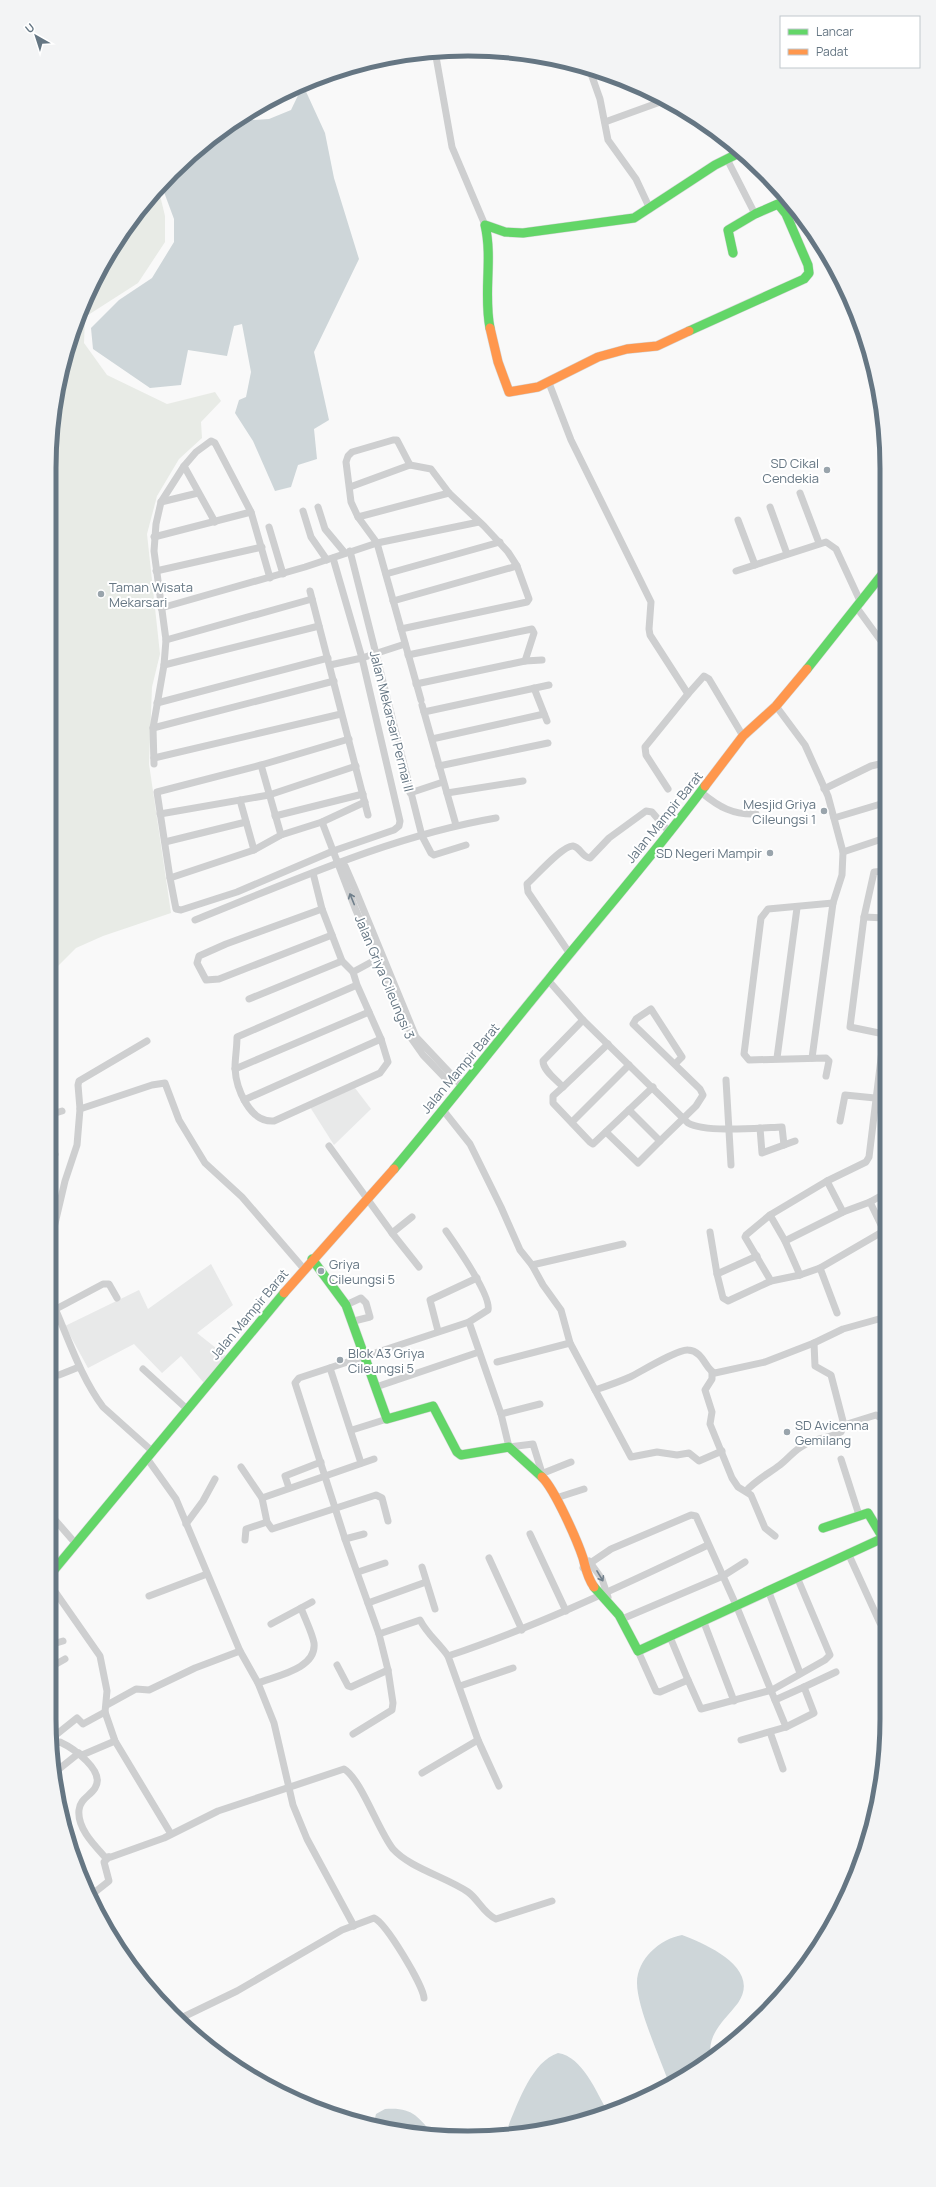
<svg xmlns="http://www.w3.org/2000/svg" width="936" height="2187" font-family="Manrope,sans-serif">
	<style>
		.built { fill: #e8e9e9 }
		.green { fill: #e8ebe6 }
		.water { fill: #ced6d9 }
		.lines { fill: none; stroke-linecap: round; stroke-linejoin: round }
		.fast-casing { stroke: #d5d6d7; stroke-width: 10 }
		.slow-casing { stroke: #d5d6d7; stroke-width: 10 }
		.street { stroke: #cecfd0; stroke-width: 7 }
		.fast { stroke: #63d668; stroke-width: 9 }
		.slow { stroke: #ff974d; stroke-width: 9 }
		.oneway { stroke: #707f8b }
		.poi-dot { fill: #99a4ac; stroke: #fff; stroke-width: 1.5 }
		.labels { text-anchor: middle; stroke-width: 4; stroke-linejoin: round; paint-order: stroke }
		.poi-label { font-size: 13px; fill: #657683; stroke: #fff; text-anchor: start }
		.street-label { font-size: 13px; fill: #657683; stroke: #fff }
		.rim { fill: none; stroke: #657683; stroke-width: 5 }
	</style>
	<rect width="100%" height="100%" fill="#f9f9f9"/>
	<g class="built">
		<path d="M 355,1088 L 371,1109 L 334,1145 L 310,1107 Z"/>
		<path d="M 211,1264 L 233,1305 L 197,1333 L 226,1356 L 204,1383 L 181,1356 L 162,1373 L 134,1344 L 88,1368 L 65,1326 L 139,1290 L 148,1309 Z"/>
	</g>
	<path class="green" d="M 158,187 L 165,216 L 165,242 L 138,283 L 85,317 L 84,343 L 107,375 L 167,404 L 215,392 L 221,401 L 201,422 L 202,438 L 179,459 L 157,496 L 147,534 L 160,654 L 152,687 L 149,764 L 171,913 L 103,936 L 76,948 L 49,975 L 49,468 L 53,413 L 71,334 L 105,259 Z"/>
	<g class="water">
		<path d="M 303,85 L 325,133 L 334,178 L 359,259 L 314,352 L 329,420 L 314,429 L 317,459 L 298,465 L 291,487 L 275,491 L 253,441 L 235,413 L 239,400 L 246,397 L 251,372 L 242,324 L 234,326 L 227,356 L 188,350 L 181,385 L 150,388 L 93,349 L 91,328 L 119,300 L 152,278 L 174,242 L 174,219 L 161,184 L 213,136 L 237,121 L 269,119 L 291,110 Z"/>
		<path d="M 682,1935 C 706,1944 762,1968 738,2003 C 725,2020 706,2034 711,2058 L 670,2086 C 661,2060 637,2008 637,1983 C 637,1959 660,1939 682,1935 Z"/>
		<path d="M 558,2053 C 583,2057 596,2092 608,2112 L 550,2130 L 505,2134 C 516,2109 530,2062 558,2053 Z"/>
		<path d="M 385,2109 C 412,2107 418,2116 434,2136 L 413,2134 L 375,2126 L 374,2122 L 376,2114 Z"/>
	</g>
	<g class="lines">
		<g class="fast-casing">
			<g id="fast">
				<path d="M 490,328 C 483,294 493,259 485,225 L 505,232 L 523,233 L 634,218 L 715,165 L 739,153"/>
				<path d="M 689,331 L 804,279 L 809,273 L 808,265 L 786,214 L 778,204 L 755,214 L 728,230 L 733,253"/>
				<path d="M 807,669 L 884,572"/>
				<path d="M 394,1169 C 447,1106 497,1042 549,979 C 601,915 656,852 705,786"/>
				<path d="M 312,1259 L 346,1305 L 387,1419 L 433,1406 L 457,1452 L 461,1455 L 509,1447 L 542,1477"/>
				<path d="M 49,1576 L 284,1293"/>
				<path d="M 594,1587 L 619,1615 L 638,1651 L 883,1538 L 868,1513 L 823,1528"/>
			</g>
		</g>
		<g class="slow-casing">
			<g id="slow">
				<path d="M 490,328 L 498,362 L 509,392 L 538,387 L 598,357 L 627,349 L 657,346 L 689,331"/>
				<path d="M 705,786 L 743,736 L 776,706 L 807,669"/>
				<path d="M 284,1293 L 394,1169"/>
				<path d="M 542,1477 C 555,1490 577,1540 583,1558 C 586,1569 587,1577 594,1587"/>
			</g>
		</g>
		<g class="street">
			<path d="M 435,51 L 452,147 L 485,225"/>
			<path d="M 498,52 C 506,60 514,55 524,53"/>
			<path d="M 589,68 L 600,99 L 608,140 L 636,179 L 650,209"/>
			<path d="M 605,122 L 663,101"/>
			<path d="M 727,159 L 755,214"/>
			<path d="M 790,222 L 801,217"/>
			<path d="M 549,383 L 571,440 L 651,602 L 649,629 L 650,635 L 688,694 L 704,676 L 709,679 L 743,736"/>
			<path d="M 184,466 L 215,522"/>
			<path d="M 800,493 L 819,543"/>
			<path d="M 161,502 L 198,493"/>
			<path d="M 318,507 L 325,529 L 345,553"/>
			<path d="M 770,507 L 787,554"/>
			<path d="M 303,511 L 311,537 L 327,560"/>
			<path d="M 358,517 L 449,493"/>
			<path d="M 738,520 L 755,565"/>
			<path d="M 269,527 L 283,574"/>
			<path d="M 154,537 L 251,512"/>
			<path d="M 350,551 L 422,836 L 431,853 L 434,855 L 466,845"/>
			<path d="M 333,558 L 362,658 L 400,821 L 399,826 L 394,830 L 333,851 L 237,892 L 181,910 L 176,909 L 170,878 L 157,792 L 261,765 L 349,739"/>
			<path d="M 156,571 L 262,547"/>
			<path d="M 736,571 L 826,542 L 836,549 L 861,603"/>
			<path d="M 386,574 L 500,542"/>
			<path d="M 310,591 L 368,815"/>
			<path d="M 393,601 L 517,566"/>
			<path d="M 161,608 L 305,567 L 377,543 L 358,517 L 351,502 L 346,462 L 348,456 L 352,452 L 393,440 L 397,440 L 410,465 L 350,487"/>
			<path d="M 857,608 L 884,645"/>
			<path d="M 401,629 L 527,602 L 529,599 L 517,566 L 508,552 L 484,526 L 449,493 L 431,469 L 410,465"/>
			<path d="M 166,640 L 312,599"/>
			<path d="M 408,655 L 532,629 L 534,633 L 525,661"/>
			<path d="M 164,665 L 319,626"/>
			<path d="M 330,665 L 362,658 L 405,644"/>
			<path d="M 416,684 L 525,661 L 542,660"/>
			<path d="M 534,688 L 547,721"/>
			<path d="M 421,700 L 377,543 L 479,522"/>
			<path d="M 157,703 L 328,658"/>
			<path d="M 422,705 L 456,825"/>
			<path d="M 776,706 L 805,745 L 828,796 L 843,852 L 842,875 L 833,903 L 812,1058"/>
			<path d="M 424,712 L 549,685"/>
			<path d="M 153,728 L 334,681"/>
			<path d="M 432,739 L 544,714"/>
			<path d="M 154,758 L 341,714"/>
			<path d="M 154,764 L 153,728 L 164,665 L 166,640 L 154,551 L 156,524 L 161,502 L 184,466 L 196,452 L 211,441 L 215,443 L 251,512 L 270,578"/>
			<path d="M 261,765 L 281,835"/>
			<path d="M 439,766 L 548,743"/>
			<path d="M 668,789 L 646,755 L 645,747 L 688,694"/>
			<path d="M 824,789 L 871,766 L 884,763"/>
			<path d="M 410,793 L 443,782"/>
			<path d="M 447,793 L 523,781"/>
			<path d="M 702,793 C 719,807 733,815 756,814"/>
			<path d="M 240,800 L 254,850"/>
			<path d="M 160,814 L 269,795 L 356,766"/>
			<path d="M 275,816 L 363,794"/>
			<path d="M 834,818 L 884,803"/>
			<path d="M 322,822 L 355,908 L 411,1038 L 423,1055 L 447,1080 L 454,1079"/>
			<path d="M 165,842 L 246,822"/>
			<path d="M 843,852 L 885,838"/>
			<path d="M 339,862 L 345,866 L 355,889 L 416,1037 L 463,1087"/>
			<path d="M 313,873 L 322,909 L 342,961 L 353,972 L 357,985 L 381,1039 L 388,1062 L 380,1073 L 274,1121 C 250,1123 236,1089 235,1068 C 235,1058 237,1048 237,1037 L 357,985"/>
			<path d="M 170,878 L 254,850 L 281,835 L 322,822 L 365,802"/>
			<path d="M 322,909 L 226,944 L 199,956 L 197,963 L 206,980 L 219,979 L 332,935"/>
			<path d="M 864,917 L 885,918"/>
			<path d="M 195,920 C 293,881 391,836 496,818"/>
			<path d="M 570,954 L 528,892 L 527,884 C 535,877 563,845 573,846 C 580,847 582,857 590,858 L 609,838 L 646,811 L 652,812 L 670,833"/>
			<path d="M 353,972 L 377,959"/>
			<path d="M 548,980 L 583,1020 L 688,1123 C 706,1133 760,1128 782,1127 L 784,1145"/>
			<path d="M 249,999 L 342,961"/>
			<path d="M 583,1020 L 543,1061 C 543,1071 557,1080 563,1087 L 608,1044"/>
			<path d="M 884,1034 L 850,1027 L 864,917 L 874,872 L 885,871"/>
			<path d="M 777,1058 L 797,908"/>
			<path d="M 235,1069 L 369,1012"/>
			<path d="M 826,1076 L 829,1061 L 826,1058 L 749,1060 L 744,1054 L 761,918 L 768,909 L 833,903"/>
			<path d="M 726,1080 L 731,1165"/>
			<path d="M 563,1087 L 553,1096 L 553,1103 L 590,1142 L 593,1144 L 653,1087"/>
			<path d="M 244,1100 L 381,1039"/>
			<path d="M 80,1109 L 152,1085 L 165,1083 L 179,1120 L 205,1163 L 242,1197 L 304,1269"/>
			<path d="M 443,1110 L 470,1144 L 501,1207 L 520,1250 L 532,1265 L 623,1244"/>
			<path d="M 629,1110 L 660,1141 L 696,1106 L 703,1095 L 700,1089 L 633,1024 L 636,1019 L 651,1009 L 682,1057 L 675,1064"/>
			<path d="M 49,1115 L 62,1111"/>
			<path d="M 840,1121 L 845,1095 L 875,1098"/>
			<path d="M 572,1122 L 629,1065"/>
			<path d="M 760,1128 L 762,1153 L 795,1141"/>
			<path d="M 606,1132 L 638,1163 L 660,1141"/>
			<path d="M 329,1146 L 392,1233 L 412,1217"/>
			<path d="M 49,1156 L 55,1154"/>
			<path d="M 827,1181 L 843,1212"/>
			<path d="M 770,1215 L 785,1241 L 800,1275"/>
			<path d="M 446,1231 C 455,1244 492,1296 488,1310 L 469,1322 L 501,1414 L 509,1447 L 533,1444 L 542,1473"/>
			<path d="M 710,1232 L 717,1274 L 757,1256"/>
			<path d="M 392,1233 L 419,1267"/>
			<path d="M 785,1241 L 843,1212 L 870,1202 L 886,1193"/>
			<path d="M 49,1249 L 65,1181 L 77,1145 L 80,1109 L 78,1085 L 79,1081 L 147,1041"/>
			<path d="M 532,1265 L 543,1285 L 561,1310 L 570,1343 L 631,1457 L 657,1452 L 677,1455 L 689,1453 L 699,1461 L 722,1451"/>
			<path d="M 820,1268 L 837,1313"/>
			<path d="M 717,1274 L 723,1298 L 728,1301 L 771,1281 L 800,1275 L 820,1268 L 882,1232 L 883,1229 L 870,1202"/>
			<path d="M 771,1281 L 745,1237 L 746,1235 L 770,1215 L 827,1181 L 866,1162 L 869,1157 L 885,1026"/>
			<path d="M 49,1295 C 67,1333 78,1373 103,1407 L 152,1451"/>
			<path d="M 346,1305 L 361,1298 L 366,1303 L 370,1317 L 354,1321"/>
			<path d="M 56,1309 L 103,1284 L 109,1284 L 117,1298"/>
			<path d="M 438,1331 L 430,1300 L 477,1278"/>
			<path d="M 814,1343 L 815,1366 L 831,1375 L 844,1425 L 876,1415 L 881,1418 L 886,1429"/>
			<path d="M 497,1362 L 570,1343"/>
			<path d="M 330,1368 L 361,1463"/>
			<path d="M 143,1369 L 187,1409"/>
			<path d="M 712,1372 L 712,1379 L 705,1390 L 712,1412 L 710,1424 L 732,1478 L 738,1487 L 751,1495 L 765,1528 L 775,1536"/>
			<path d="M 59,1375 L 79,1367"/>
			<path d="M 376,1387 L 479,1352"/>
			<path d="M 595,1390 C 607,1386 619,1382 630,1377 C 642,1371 678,1349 688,1350 C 704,1351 705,1370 715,1373 L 765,1362 L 814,1343 L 843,1329 L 886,1317"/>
			<path d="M 501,1414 L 540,1404"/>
			<path d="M 352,1430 L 387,1419"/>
			<path d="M 146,1457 L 176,1499 L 240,1651 L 258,1683 L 274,1723 L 293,1805 L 307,1839 L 354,1926"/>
			<path d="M 841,1459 L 859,1515"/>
			<path d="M 241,1467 L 262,1498 L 267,1522 L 272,1529 L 376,1495 L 382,1498 L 388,1521"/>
			<path d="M 541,1474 L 571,1462"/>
			<path d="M 289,1488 L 285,1476 L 321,1462"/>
			<path d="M 746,1491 C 756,1480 768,1474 780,1465 C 789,1458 795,1449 806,1444 C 817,1438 830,1438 841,1432 L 844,1425"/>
			<path d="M 262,1498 L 374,1459"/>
			<path d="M 556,1498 L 584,1489"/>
			<path d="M 56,1521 L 76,1544"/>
			<path d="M 186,1524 L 203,1501 L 215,1479"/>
			<path d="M 530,1534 L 566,1611"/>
			<path d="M 883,1538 L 887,1546"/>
			<path d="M 345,1539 L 364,1534"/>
			<path d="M 245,1540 L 246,1529 L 267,1522"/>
			<path d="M 848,1553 L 880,1623 L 887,1627"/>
			<path d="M 489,1558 L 522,1630"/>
			<path d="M 589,1561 L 602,1579 L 608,1597"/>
			<path d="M 422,1567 L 435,1609"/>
			<path d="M 583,1568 L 611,1549 L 691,1515 L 696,1516 L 736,1605 L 786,1727 L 741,1740"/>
			<path d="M 358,1572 L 385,1563"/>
			<path d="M 49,1583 L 100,1656 L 107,1691 L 105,1712 L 115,1741 L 171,1834"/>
			<path d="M 768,1590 L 800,1673"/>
			<path d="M 149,1596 L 207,1574"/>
			<path d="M 368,1603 L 426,1582"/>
			<path d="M 301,1608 L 312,1602"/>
			<path d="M 622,1619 L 723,1576 L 745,1562"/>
			<path d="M 703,1620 L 734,1701"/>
			<path d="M 379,1634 L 420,1620 C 427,1634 439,1643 448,1656"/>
			<path d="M 670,1637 L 688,1680"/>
			<path d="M 49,1643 L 53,1644 L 63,1641"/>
			<path d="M 638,1651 L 656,1691 L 660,1692 L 688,1680 L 701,1709 L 772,1690 L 825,1660 L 830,1655 L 797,1577"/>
			<path d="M 884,1657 L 887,1656"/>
			<path d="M 337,1665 L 348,1686 L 351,1687 L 388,1670"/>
			<path d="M 49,1668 L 65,1659"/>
			<path d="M 258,1683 C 275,1676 317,1669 314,1643 C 312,1632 305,1619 301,1608 L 271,1624"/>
			<path d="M 460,1686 L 513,1668"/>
			<path d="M 885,1695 L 887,1694"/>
			<path d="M 775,1700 L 804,1687"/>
			<path d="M 107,1705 L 136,1689 L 149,1690 L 195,1668 L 240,1651"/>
			<path d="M 786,1727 L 814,1713 L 804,1687 L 836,1672"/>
			<path d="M 770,1732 L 783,1769"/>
			<path d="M 57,1734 L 77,1718 L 83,1724 L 105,1712"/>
			<path d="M 353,1734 L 392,1710 L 393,1703 L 388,1670 L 379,1634 L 345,1539 L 295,1383 L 299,1378 L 469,1322"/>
			<path d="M 51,1744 L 60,1742 C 73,1748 106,1771 95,1788 C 90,1796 80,1799 79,1810 C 77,1828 94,1845 105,1857 L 111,1857 L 164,1838 L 218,1811 L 344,1769 C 361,1779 378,1830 393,1849 C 410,1868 446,1877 468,1892 C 478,1899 484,1914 496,1919 L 552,1901"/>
			<path d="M 82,1755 L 115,1741"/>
			<path d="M 54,1773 L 79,1753"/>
			<path d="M 422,1773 L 478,1740"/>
			<path d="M 499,1786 L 478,1740 L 448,1656 C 538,1626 623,1585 708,1545"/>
			<path d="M 90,1896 L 109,1881 L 104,1862 L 109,1857"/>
			<path d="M 160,2002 L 166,2002 L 171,2012"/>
			<path d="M 179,2019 L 237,1991 L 342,1930 L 374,1918 C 386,1923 423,1985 424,1998"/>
		</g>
		<use href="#fast" class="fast"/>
		<use href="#slow" class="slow"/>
	</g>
	<defs><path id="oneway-shaft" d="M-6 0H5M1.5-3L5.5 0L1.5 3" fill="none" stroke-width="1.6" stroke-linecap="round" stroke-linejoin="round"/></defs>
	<g class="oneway">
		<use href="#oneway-shaft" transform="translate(352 899) rotate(-112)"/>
		<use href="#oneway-shaft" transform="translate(600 1576) rotate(59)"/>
	</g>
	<g class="poi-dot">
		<circle cx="827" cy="470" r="4"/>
		<circle cx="101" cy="594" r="4"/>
		<circle cx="824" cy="811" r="4"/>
		<circle cx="770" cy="853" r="4"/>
		<circle cx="321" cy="1271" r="4"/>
		<circle cx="340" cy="1360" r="4"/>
		<circle cx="787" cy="1432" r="4"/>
	</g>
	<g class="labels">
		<g class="poi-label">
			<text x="819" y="468" text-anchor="end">SD Cikal<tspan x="819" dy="15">Cendekia</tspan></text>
			<text x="109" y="592">Taman Wisata<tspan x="109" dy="15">Mekarsari</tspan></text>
			<text x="816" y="809" text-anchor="end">Mesjid Griya<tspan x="816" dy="15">Cileungsi 1</tspan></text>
			<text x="762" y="858" text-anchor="end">SD Negeri Mampir</text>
			<text x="329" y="1269">Griya<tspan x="329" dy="15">Cileungsi 5</tspan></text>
			<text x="348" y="1358">Blok A3 Griya<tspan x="348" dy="15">Cileungsi 5</tspan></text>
			<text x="795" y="1430">SD Avicenna<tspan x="795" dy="15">Gemilang</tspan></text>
		</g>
		<g class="street-label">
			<text transform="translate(392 721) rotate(76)" y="5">Jalan Mekarsari Permai II</text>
			<text transform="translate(664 817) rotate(-51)" y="5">Jalan Mampir Barat</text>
			<text transform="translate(385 977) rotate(67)" y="5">Jalan Griya Cileungsi 3</text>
			<text transform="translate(460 1068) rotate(-50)" y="5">Jalan Mampir Barat</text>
			<text transform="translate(249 1314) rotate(-50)" y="5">Jalan Mampir Barat</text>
		</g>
	</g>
	<path d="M0 0H936V2187H0ZM468 56H468A412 412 0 0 1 880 468V1719A412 412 0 0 1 468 2131H468A412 412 0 0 1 56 1719V468A412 412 0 0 1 468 56Z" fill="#f3f4f5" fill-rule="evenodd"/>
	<path class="rim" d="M468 56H468A412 412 0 0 1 880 468V1719A412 412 0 0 1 468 2131H468A412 412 0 0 1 56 1719V468A412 412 0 0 1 468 56Z"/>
	<rect x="780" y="16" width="140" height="52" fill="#ffffff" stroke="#c1c8cd"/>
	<rect x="788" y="29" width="20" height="6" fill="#63d668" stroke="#c1c8cd"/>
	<text x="816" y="36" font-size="12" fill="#657683">Lancar</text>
	<rect x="788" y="49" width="20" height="6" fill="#ff974d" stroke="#c1c8cd"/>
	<text x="816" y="56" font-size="12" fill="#657683">Padat</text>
	<g transform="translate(36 36) rotate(321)" stroke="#ffffff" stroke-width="3" paint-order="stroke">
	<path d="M0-3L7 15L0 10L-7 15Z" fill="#657683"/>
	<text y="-6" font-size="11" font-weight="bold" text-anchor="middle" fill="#657683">U</text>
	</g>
</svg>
